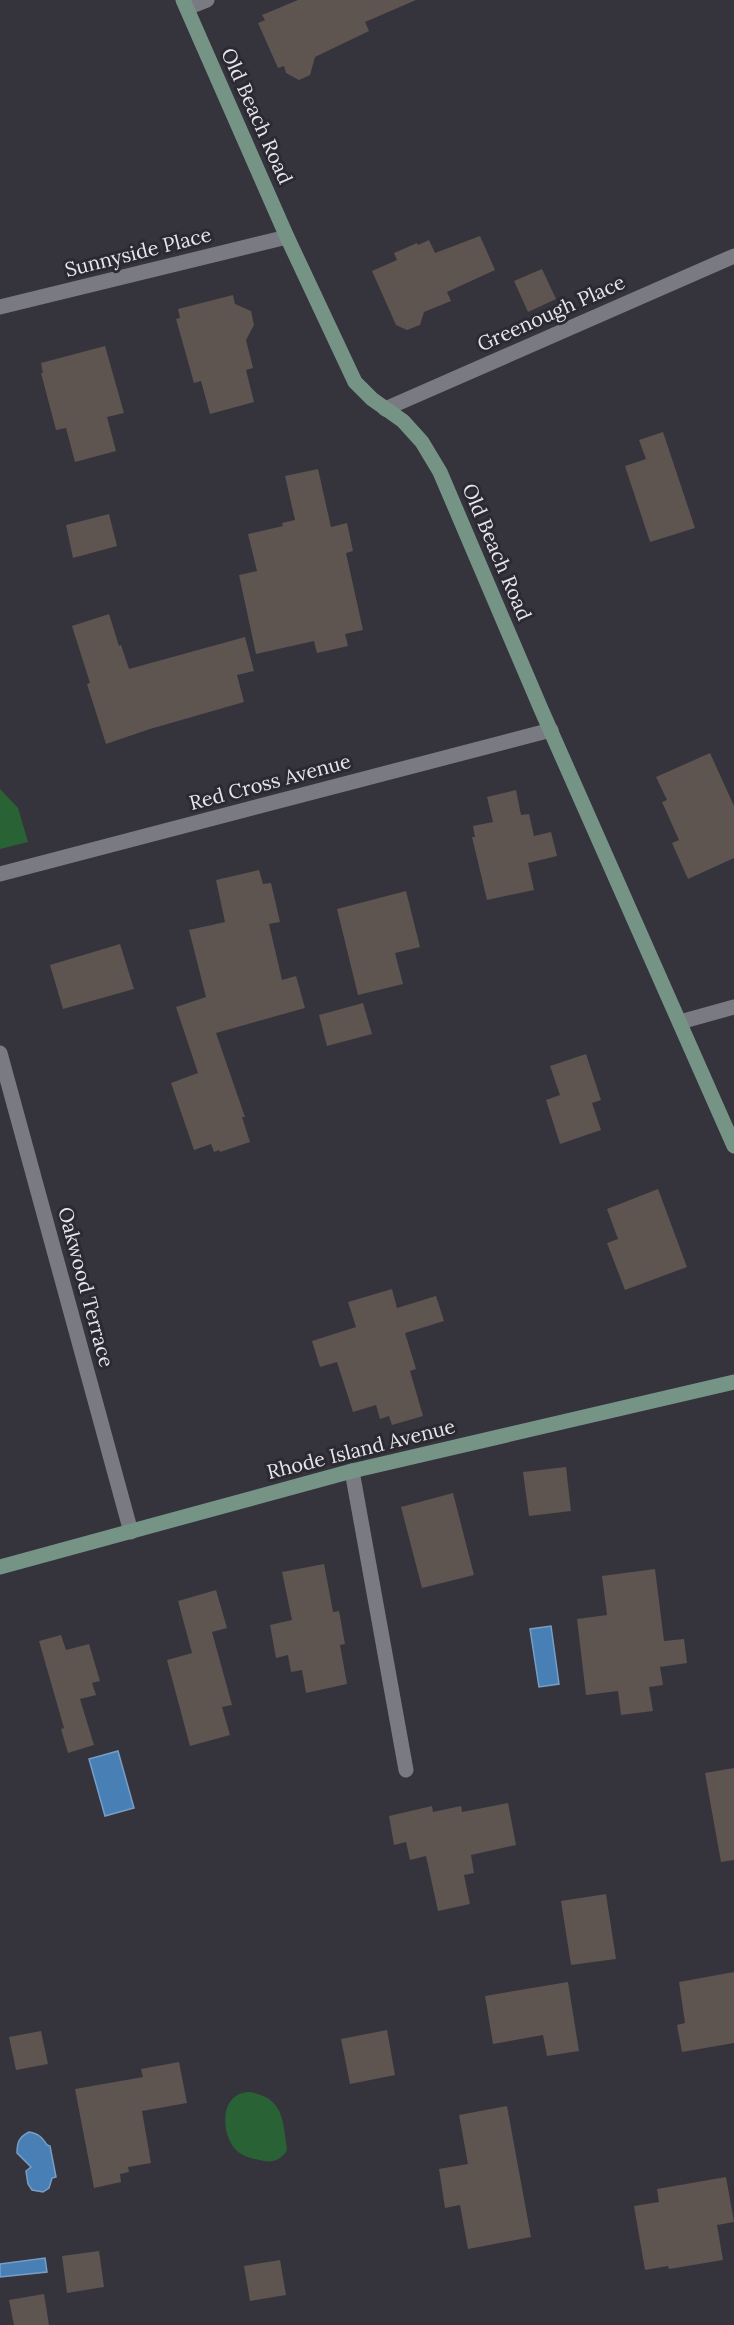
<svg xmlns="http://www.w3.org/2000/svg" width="734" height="2325" font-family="Lora,serif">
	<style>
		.green { fill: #296235 }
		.water { fill: #4880b6; stroke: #779ec6; stroke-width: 1.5 }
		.building { fill: #5e5450 }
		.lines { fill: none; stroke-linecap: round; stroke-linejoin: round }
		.lane { stroke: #7a7a83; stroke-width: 15 }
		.street { stroke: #7a7a83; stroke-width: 15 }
		.secondary { stroke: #769485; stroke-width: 15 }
		.labels { text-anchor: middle; stroke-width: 6; stroke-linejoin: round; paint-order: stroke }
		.street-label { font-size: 20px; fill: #e5e5ea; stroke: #2b2a32 }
	</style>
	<rect width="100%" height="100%" fill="#35343c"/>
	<g class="green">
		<path d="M 0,789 L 18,808 L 28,842 L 0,849 Z"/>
		<path d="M 249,2092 C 284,2097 283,2121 287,2150 C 280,2162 271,2163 259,2160 C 251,2158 244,2157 237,2151 C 224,2139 219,2107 236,2096 C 240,2093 245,2092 249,2092 Z"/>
	</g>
	<g class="water">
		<path d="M 551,1626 L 559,1684 L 539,1687 L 530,1629 Z"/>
		<path d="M 118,1751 L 134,1808 L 105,1816 L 89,1759 Z"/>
		<path d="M 29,2132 C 39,2134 42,2137 47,2145 L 50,2146 L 56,2177 L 52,2178 L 49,2188 L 43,2192 L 32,2190 L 28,2184 L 26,2171 L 31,2167 L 17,2153 C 17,2142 19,2137 29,2132 Z"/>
		<path d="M 45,2258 L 47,2272 L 0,2277 L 0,2264 Z"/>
	</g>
	<g class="building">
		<path d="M 298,0 L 416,0 L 365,22 L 369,31 L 315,57 L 310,75 L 299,80 L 286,73 L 284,66 L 278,68 L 258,23 L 265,20 L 262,15 Z"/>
		<path d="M 480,236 L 495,270 L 447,292 L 451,301 L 424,312 L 420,325 L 407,330 L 396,325 L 372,271 L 397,260 L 394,253 L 417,243 L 418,245 L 429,240 L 435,253 Z"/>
		<path d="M 542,269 L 556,299 L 528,312 L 514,281 Z"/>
		<path d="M 233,295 L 235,304 L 251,311 L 254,325 L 246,340 L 253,368 L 246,370 L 254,402 L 210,414 L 201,381 L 194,383 L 176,319 L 180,318 L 178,309 Z"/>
		<path d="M 105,346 L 124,413 L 107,417 L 116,451 L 75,462 L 66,428 L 56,430 L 41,373 L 43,373 L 41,363 Z"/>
		<path d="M 663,432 L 695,528 L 650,542 L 625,466 L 646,459 L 639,440 Z"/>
		<path d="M 318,469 L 331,527 L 347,523 L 353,551 L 346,553 L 363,630 L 345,634 L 348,646 L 317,653 L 314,641 L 256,654 L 239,575 L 257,571 L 248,534 L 283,526 L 282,523 L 295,520 L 285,476 Z"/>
		<path d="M 109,514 L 117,546 L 73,558 L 66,525 Z"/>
		<path d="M 109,614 L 119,646 L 121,645 L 129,669 L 245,637 L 254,671 L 237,675 L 244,702 L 150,729 L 106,744 L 87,684 L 90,683 L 72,626 Z"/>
		<path d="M 710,753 L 734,806 L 734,858 L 688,879 L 672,843 L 679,840 L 662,802 L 667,800 L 656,777 Z"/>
		<path d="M 516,790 L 521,815 L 529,814 L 534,836 L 551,832 L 557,856 L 528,863 L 534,890 L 487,900 L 472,837 L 475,837 L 473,826 L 493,822 L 487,797 Z"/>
		<path d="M 259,870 L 263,884 L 271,883 L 280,922 L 269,924 L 282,980 L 296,976 L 305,1008 L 216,1033 L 245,1117 L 242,1117 L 250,1142 L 220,1152 L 219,1150 L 214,1152 L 211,1144 L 194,1150 L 171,1083 L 198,1073 L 176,1007 L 206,997 L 189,930 L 225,922 L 216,880 Z"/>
		<path d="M 406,891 L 420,947 L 395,953 L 403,984 L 358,995 L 337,909 Z"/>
		<path d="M 120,944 L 134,989 L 63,1009 L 50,965 Z"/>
		<path d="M 363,1003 L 372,1034 L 327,1046 L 319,1015 Z"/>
		<path d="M 586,1054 L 601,1100 L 592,1103 L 601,1130 L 560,1144 L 546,1100 L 560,1095 L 550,1066 Z"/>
		<path d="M 658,1189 L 687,1267 L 625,1290 L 607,1243 L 618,1239 L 607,1209 Z"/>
		<path d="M 392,1289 L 397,1308 L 436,1296 L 444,1321 L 405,1333 L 416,1369 L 410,1371 L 423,1416 L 392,1425 L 389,1416 L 380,1419 L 376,1405 L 353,1412 L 337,1362 L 320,1367 L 312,1341 L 356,1327 L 348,1302 Z"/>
		<path d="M 566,1467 L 571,1511 L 529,1516 L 523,1472 Z"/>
		<path d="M 453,1493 L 474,1575 L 422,1588 L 401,1507 Z"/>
		<path d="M 324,1564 L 333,1612 L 339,1611 L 345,1644 L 340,1645 L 347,1684 L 306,1693 L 302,1670 L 291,1672 L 288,1655 L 276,1658 L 270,1625 L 292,1620 L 282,1572 Z"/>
		<path d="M 655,1569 L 664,1641 L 684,1639 L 687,1663 L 660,1667 L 663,1685 L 649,1687 L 653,1711 L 621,1715 L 618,1691 L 586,1695 L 577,1619 L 607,1615 L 602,1576 Z"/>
		<path d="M 216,1590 L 227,1628 L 212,1632 L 232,1705 L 222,1707 L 230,1735 L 190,1746 L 167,1660 L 192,1653 L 178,1601 Z"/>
		<path d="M 61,1635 L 66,1650 L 89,1644 L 100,1681 L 92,1683 L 96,1695 L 80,1699 L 94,1745 L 68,1753 L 61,1729 L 64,1728 L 39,1641 Z"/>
		<path d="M 734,1768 L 734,1860 L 721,1862 L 705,1773 Z"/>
		<path d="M 508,1803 L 516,1845 L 471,1855 L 474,1873 L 464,1875 L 470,1904 L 438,1911 L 426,1856 L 410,1860 L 406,1842 L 394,1845 L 389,1816 L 432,1806 L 433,1812 L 461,1806 L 462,1812 Z"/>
		<path d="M 606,1894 L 616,1959 L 571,1965 L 561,1901 Z"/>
		<path d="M 734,1972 L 734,2043 L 682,2052 L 677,2025 L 685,2023 L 679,1982 Z"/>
		<path d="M 568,1982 L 579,2051 L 547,2056 L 543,2035 L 493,2044 L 485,1996 Z"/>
		<path d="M 387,2030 L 395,2075 L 350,2084 L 341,2039 Z"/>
		<path d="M 41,2031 L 48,2064 L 16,2070 L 9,2037 Z"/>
		<path d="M 179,2062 L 187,2103 L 142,2111 L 151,2163 L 128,2167 L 129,2172 L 120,2174 L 121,2182 L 94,2188 L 75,2089 L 143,2077 L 141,2069 Z"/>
		<path d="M 507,2106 L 531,2237 L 468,2249 L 460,2205 L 445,2208 L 439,2169 L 468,2164 L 459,2115 Z"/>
		<path d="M 726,2177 L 734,2222 L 717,2225 L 723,2260 L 669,2269 L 668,2266 L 645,2270 L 634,2206 L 659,2202 L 657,2189 Z"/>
		<path d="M 99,2251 L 104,2287 L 67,2293 L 62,2256 Z"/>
		<path d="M 280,2260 L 286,2295 L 250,2301 L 244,2266 Z"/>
		<path d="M 44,2294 L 49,2325 L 14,2325 L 9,2300 Z"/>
	</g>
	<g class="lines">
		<g class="lane">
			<path d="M 680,1022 L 734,1007"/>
			<path d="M 352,1471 L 406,1770"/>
		</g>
		<g class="street">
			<path d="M 187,8 L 207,0"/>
			<path d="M 0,307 L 287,237"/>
			<path d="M 385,409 L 734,256"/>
			<path d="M 0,874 L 551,730"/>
			<path d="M 0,1053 L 131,1532"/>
		</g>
		<g class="secondary">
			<path d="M 183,0 L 287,237 L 355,382 L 372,399 L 403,421 L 422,442 L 440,472 L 541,709 L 734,1146"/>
			<path d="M 0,1567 L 352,1471 L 734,1382"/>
		</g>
	</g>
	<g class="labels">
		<g class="street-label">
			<text transform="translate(257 116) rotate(66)" y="7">Old Beach Road</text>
			<text transform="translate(138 252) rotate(-14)" y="7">Sunnyside Place</text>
			<text transform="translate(551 313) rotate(-24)" y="7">Greenough Place</text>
			<text transform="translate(497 552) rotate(67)" y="7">Old Beach Road</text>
			<text transform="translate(270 782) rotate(-15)" y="7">Red Cross Avenue</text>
			<text transform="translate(86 1287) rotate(75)" y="7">Oakwood Terrace</text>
			<text transform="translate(361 1449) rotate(-14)" y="7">Rhode Island Avenue</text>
		</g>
	</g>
</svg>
